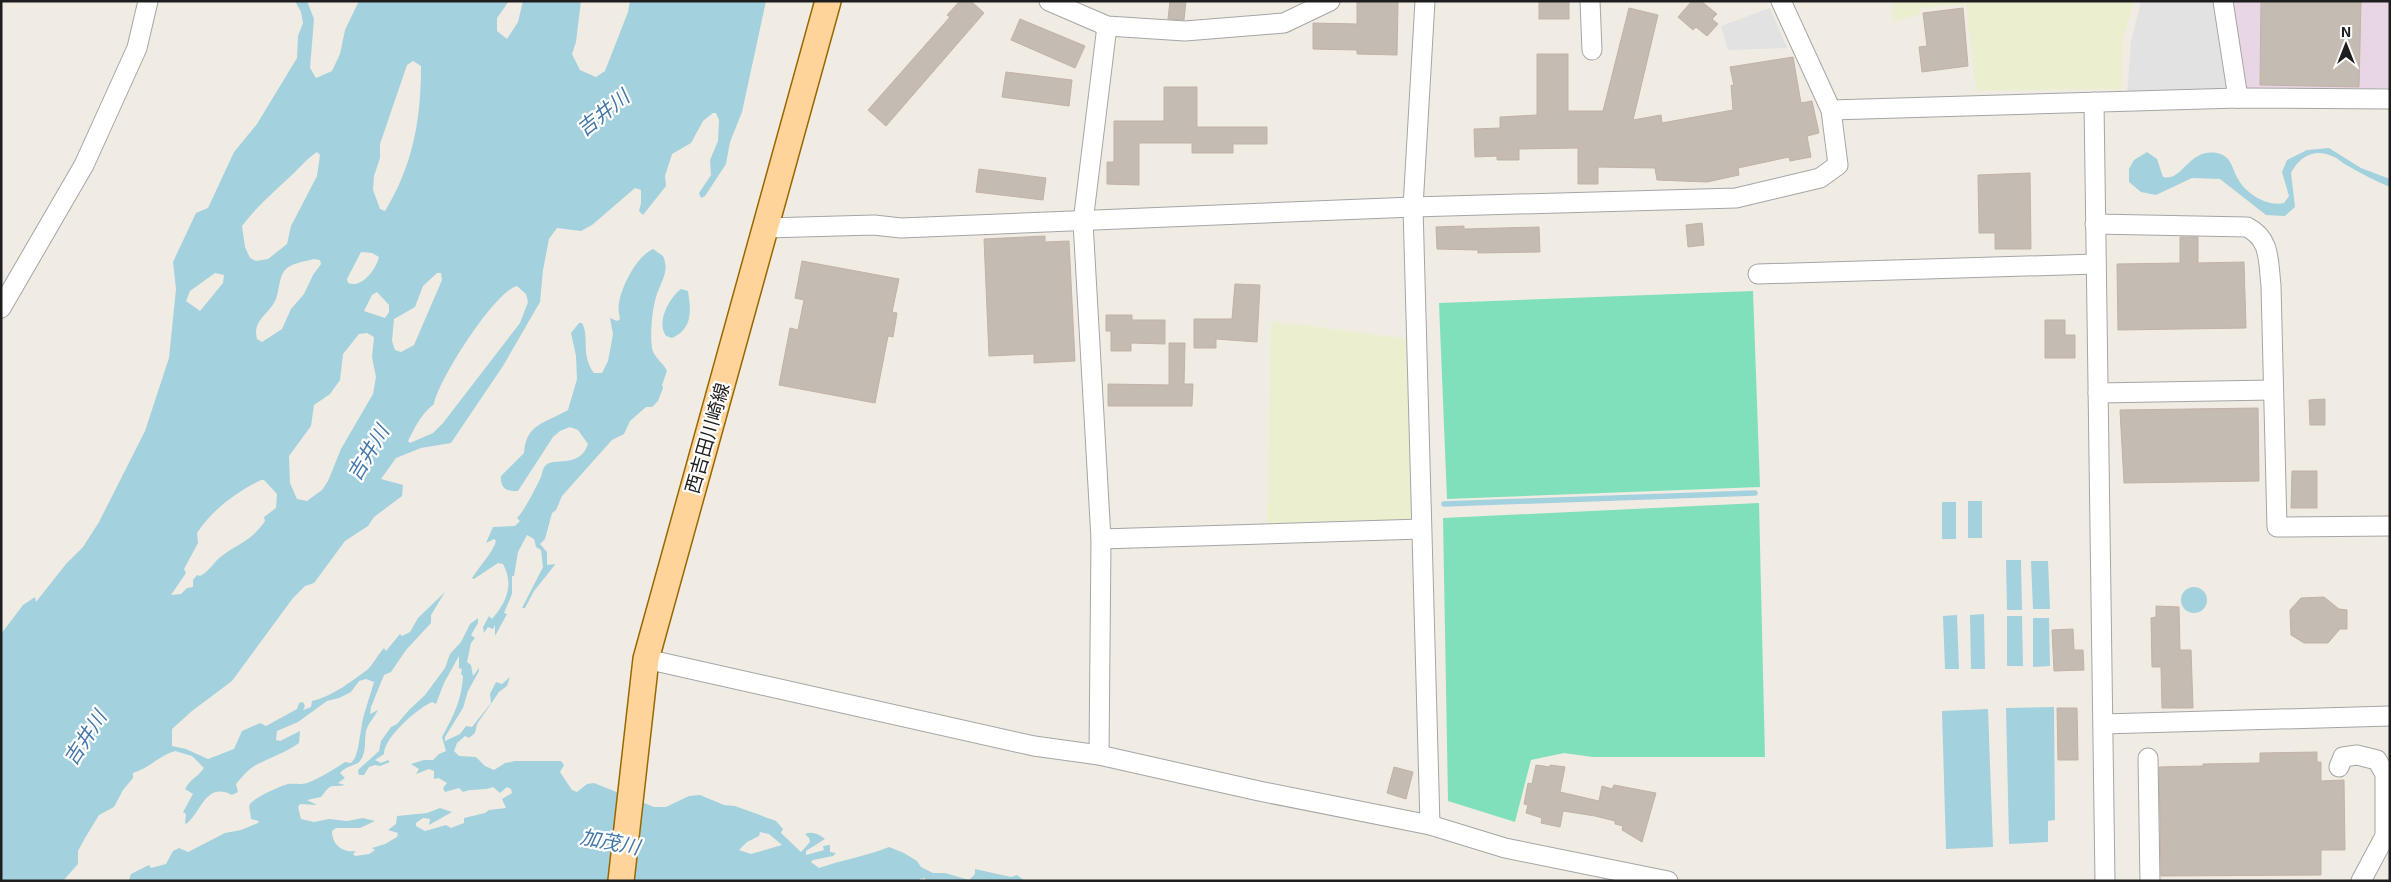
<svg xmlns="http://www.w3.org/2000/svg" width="2391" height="882" font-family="'Exo 2','Noto Sans JP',sans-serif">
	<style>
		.industrial { fill: #e9d6e5 }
		.farmland { fill: #ecefcf }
		.pitch { fill: #80e0bc }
		.parking { fill: #e2e2e2 }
		.water { fill: #a4d1de; fill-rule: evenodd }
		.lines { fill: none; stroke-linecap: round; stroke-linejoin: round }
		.stream { stroke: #a4d1de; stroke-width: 5.5 }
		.building { fill: #c4bbb3; stroke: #c2b2a6 }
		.minor-casing { stroke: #a5a5a5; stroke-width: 21 }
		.major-casing { stroke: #996700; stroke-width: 28 }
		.minor { stroke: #fff; stroke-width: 19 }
		.major { stroke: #fed49b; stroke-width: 25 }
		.labels { text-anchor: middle; stroke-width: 4.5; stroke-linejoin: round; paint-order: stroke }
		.street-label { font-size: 19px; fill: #1e1e1e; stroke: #fff }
		.water-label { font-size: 20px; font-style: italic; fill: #4577a8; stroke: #fff }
	</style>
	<rect width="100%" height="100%" fill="#f0ece4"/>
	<path class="industrial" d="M 2232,1 L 2390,1 L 2390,88 L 2246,89 Z"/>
	<g class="farmland">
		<path d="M 1892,1 L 2134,1 L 2123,40 L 2122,89 L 1976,91 L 1966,4 L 1920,8 L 1920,14 L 1893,22 Z"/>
		<path d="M 1271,321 L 1406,339 L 1411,519 L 1409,524 L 1267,528 Z"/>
	</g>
	<g class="pitch">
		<path d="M 1753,291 L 1760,487 L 1447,499 L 1439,303 Z"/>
		<path d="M 1759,503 L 1765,757 L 1593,757 L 1564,753 L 1531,760 L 1515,822 L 1448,801 L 1443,518 Z"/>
	</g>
	<g class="parking">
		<path d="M 2141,1 L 2215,1 L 2228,90 L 2127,95 L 2131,42 Z"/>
		<path d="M 1770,8 L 1787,48 L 1728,50 L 1721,26 Z"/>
	</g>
	<g class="water">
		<path d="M 295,1 L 307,1 L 314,19 L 310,68 L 316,78 L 332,71 L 340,54 L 345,30 L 359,1 L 509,1 L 497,18 L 497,31 L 507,39 L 518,22 L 523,1 L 581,1 L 576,42 L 572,54 L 580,70 L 596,77 L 605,71 L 628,12 L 630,1 L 766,1 L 742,112 L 730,142 L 726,164 L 705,196 L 701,198 L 699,193 L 711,175 L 710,160 L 718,141 L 719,120 L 716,113 L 713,113 L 703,121 L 691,143 L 672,154 L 665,176 L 666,186 L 643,215 L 639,211 L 641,203 L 641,190 L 635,188 L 592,225 L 581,231 L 557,228 L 549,239 L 543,270 L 540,302 L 503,366 L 451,443 L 421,448 L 396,458 L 381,479 L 403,485 L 402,496 L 374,517 L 368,526 L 345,541 L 314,583 L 305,586 L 293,598 L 232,681 L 192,711 L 172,729 L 172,746 L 186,749 L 208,759 L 234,749 L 242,731 L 260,723 L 266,726 L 297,709 L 299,703 L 303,702 L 305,706 L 303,710 L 311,707 L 312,701 C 331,697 352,681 367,670 C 372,666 379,653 384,648 L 386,651 L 400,634 L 402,636 L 410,632 L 418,618 L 445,592 L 431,615 L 431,623 L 406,650 L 391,672 L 384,675 L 371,707 L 370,714 L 378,710 C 375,716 368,724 366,731 C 364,741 367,752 360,761 C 356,766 347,765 340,773 L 345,778 L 338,783 L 345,785 C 327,788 333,782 321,797 L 307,800 L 317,805 L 300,804 L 298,807 L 301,819 L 314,822 L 329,819 L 347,821 L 363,818 L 375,821 L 360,828 L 336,828 L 332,831 C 332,845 343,853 356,851 L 353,854 L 355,856 L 369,854 L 375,850 L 372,848 L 385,844 L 397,837 L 398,833 L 388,830 L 396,824 L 397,816 L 427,813 L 440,808 L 452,812 L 429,825 L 430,819 L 423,818 L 416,823 L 416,826 L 425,831 L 446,825 L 451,828 L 464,823 L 464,818 L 485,813 L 489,810 L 506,808 L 502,799 L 512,793 L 511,789 L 507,787 L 500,793 L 493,787 C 483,791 474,788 463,792 L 459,788 L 445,792 L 443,788 L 447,783 L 439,778 L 434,779 L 434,771 L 429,769 L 416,774 L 419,769 L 411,764 L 424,760 L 433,760 L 439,754 L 446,751 L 442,737 C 453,717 462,699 463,676 L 461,674 L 462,669 L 459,668 L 459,656 L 444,683 L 436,704 L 432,702 C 418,708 384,737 384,754 L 375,760 L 381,763 L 388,760 L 390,762 L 380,766 L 375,765 L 369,767 L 364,775 L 359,775 L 358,770 L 379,751 L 381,741 L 391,727 L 397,724 L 409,710 L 425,695 L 445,668 L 450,654 L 461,642 L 470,624 L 478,618 L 478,623 L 471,635 L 475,638 L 471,643 L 467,662 L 471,665 L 473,676 L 479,668 L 479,671 L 468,691 L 463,708 L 445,737 L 445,741 L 460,734 L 466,726 L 472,727 L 491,703 L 490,694 L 496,682 L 502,684 L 510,677 L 507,686 L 499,692 L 477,724 L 475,733 L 469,738 L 465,736 L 457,743 L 454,751 L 459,756 L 476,757 L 485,766 L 494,770 L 505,763 L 515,761 L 561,761 L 564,765 L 560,772 L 572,790 L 577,792 L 587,784 L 594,783 L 654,807 L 666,807 L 689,796 L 700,795 L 724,805 L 735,806 L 776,821 L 783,829 L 781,833 L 801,852 L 810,842 L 809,838 L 805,834 C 812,831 819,834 825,839 L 806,851 L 806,855 L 824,850 L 823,846 L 830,845 L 830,852 L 836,853 L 833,856 L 813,860 L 811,862 L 819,868 C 842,860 866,856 889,847 L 904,853 L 917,861 L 921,867 L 933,873 L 945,873 L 969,880 L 975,874 L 975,869 L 1011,877 L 1017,875 L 1025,881 L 925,881 L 925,878 L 920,879 L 920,881 L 115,881 L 129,880 L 131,874 L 149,865 L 151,868 L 166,864 L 173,851 L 179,848 L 188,852 L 225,833 L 241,830 L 258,823 L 259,821 L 251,819 C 251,814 248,808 250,804 C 254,798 280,786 288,784 C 294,783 300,785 307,783 C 320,778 333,770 345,762 L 351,763 L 355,758 L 358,748 L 363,718 L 374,682 L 366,679 L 359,681 L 351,692 L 339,698 L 327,701 L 298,722 L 277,731 L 276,740 L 280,741 L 300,731 L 299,743 C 285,753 271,757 256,765 C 248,769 242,777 236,784 L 238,792 L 232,795 C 205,781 201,814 186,824 L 185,823 L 186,814 L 183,812 L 193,794 L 185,789 C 191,778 198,777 204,768 L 192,756 L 175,751 C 159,756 149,768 133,773 L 133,778 L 123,790 L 114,807 L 99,815 L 85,838 L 78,851 L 78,864 L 63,881 L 1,881 L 1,634 L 23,605 L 35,597 L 36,602 L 66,564 L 83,547 L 99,522 L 145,431 L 169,358 L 176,289 L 173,262 L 196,213 L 208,208 L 234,152 L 257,124 L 297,58 L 298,36 L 303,23 L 301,12 ZM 413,61 L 421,66 C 421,120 413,165 385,211 L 380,209 L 373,190 L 374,176 L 380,158 L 380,144 L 407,65 ZM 317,152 L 320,155 L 317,176 L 291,226 L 287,244 L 268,259 L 256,261 L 250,258 L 245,247 L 242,226 C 257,206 276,190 294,173 C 302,165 308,158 317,152 ZM 361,252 L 372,253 L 379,257 C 376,269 362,289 348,283 L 347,279 ZM 314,259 L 320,260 L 321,264 L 313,275 L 304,294 L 291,309 L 282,329 L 262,342 L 257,339 C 252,320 269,315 276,299 C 279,291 279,280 283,273 C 288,263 304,262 314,259 ZM 215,273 L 224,275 L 223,283 L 200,311 L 186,301 L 190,291 ZM 437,273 L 441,273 L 442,280 L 414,345 L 401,352 L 395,350 L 392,341 L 394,319 L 415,307 L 423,286 ZM 517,286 L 526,294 L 528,302 L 520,323 L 443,423 L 433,433 L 410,443 L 408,441 C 415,427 421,414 434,404 C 438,381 494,292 517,286 ZM 377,292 L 389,305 L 389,312 L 385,318 L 364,311 L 372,295 ZM 367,333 L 374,337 L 372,357 L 376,377 L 373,394 L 341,449 L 328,481 L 322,490 L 307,501 L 297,499 L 290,483 L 289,456 L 311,426 L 314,405 L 330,394 L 340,380 L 343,354 L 359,334 ZM 261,480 L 264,480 L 277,494 L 276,508 L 264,517 L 265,521 C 251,541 241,542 223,555 C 214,561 210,571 200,576 L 197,575 L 193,580 L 193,587 L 187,588 L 181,594 L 171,595 L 186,573 L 184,569 L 198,543 L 197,533 C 212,510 236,492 261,480 ZM 760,832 L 769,834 L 782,845 L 751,854 L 739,850 L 747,842 L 759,836 Z"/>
		<path d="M 2329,148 L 2361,168 L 2390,179 L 2390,187 C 2375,181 2362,174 2348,166 C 2342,163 2338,158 2332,156 C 2314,148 2299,157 2291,173 L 2295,207 L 2285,216 L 2266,215 L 2220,179 L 2192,178 L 2156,195 L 2141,192 L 2129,182 L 2129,169 L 2134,160 L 2147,152 L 2157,159 L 2163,177 C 2183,182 2188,148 2217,153 C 2232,156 2232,169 2238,179 C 2246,194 2268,207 2284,203 L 2289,196 L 2282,172 L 2287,160 L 2307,150 Z"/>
		<path d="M 653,249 L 663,256 C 670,272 661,281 656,297 C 652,311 650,333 652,348 C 654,358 663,362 667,371 L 662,385 L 663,388 L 658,401 L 652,407 L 646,407 L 630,421 L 624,434 L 612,440 L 562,496 L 556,510 L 552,513 L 545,539 L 540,544 L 547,552 L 547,565 L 555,564 L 554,566 L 534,591 L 525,608 L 522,608 L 543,567 L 541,550 L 536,547 L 534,539 L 527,535 L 518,552 L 514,576 L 512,576 L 512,594 L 504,613 L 507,614 L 495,636 L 495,625 L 493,629 L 488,627 L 484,633 L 483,627 L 489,616 L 492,619 C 507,602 514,584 503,564 L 498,563 L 474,579 L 472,578 C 479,567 493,552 496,541 L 494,539 L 486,543 L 493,527 L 515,526 L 520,521 L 517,518 C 525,510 536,487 541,477 C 542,474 543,468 545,466 C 553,456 579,470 588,444 L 578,430 L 570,427 L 560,431 L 553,437 L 518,491 C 507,492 500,488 501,476 L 524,453 C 526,423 546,423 568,410 L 577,379 L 576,356 L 571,333 L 579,323 L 582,323 C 590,337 580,354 594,373 L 602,373 L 608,361 L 613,334 L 610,318 L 617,321 L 620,319 C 619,314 618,308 619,303 C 622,285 637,256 653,249 Z"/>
		<path d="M 681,289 L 688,291 C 691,311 693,328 672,338 L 666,336 C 656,322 669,298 681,289 Z"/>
		<rect x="1968" y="501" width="14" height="37"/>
		<rect x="1942" y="502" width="14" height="37"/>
		<path d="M 2006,560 L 2021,560 L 2022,610 L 2007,610 Z"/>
		<path d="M 2031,561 L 2048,561 L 2050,609 L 2033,609 Z"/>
		<circle cx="2194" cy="600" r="13"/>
		<path d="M 1984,614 L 1985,669 L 1971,669 L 1970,615 Z"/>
		<path d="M 1957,615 L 1959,669 L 1945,669 L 1943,616 Z"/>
		<path d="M 2007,616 L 2022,616 L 2023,666 L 2007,666 Z"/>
		<path d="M 2033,618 L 2049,618 L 2050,666 L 2033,667 Z"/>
		<path d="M 2054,707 L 2055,820 L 2048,821 L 2048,842 L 2009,844 L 2006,708 Z"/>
		<path d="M 1988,709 L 1993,847 L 1946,849 L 1942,711 Z"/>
	</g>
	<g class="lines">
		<path class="stream" d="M 1444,504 L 1755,493"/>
	</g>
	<g class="building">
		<path d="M 960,1 L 971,1 L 984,13 L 886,126 L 868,110 L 950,17 L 947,15 Z"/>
		<path d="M 1170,1 L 1186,1 L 1184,20 L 1168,19 Z"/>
		<path d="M 1357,1 L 1398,1 L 1397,55 L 1357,54 L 1357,50 L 1313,49 L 1313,23 L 1357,24 Z"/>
		<rect x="1539" y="1" width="30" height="18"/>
		<path d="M 1692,1 L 1701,1 L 1717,14 L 1712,19 L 1718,24 L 1707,36 L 1696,27 L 1693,30 L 1678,17 Z"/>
		<path d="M 2261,1 L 2361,1 L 2359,87 L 2260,85 Z"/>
		<path d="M 1629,8 L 1658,15 L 1633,120 L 1661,115 L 1662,123 L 1733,110 L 1731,85 L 1734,86 L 1730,67 L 1793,57 L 1801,103 L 1812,101 L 1819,133 L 1807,136 L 1811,157 L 1790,161 L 1789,157 L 1738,168 L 1739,175 L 1707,182 L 1657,180 L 1655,168 L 1598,167 L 1598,184 L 1578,184 L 1578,148 L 1519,149 L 1519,160 L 1497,160 L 1497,156 L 1475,157 L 1474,129 L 1500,128 L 1500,117 L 1537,115 L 1537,54 L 1568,54 L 1568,111 L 1603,111 Z"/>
		<path d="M 1963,8 L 1968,66 L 1922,72 L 1919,47 L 1927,46 L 1923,13 Z"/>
		<path d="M 1020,19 L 1085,46 L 1075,68 L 1011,40 Z"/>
		<path d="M 1006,72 L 1072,80 L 1069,106 L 1002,97 Z"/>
		<path d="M 1164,87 L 1197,87 L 1197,127 L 1267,127 L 1267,144 L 1233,144 L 1233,153 L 1192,153 L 1192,143 L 1139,143 L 1139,185 L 1107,184 L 1107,162 L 1114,162 L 1114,121 L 1164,121 Z"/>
		<path d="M 979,169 L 1046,178 L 1043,200 L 976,192 Z"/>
		<path d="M 2030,173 L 2031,249 L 1995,249 L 1995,233 L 1979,233 L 1978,175 Z"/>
		<path d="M 1702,223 L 1704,245 L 1688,247 L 1686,225 Z"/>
		<path d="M 1464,226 L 1464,229 L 1539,227 L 1540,252 L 1478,253 L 1478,250 L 1437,249 L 1436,227 Z"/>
		<path d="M 1045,236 L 1045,242 L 1069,241 L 1075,361 L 1034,363 L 1034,354 L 989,356 L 984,239 Z"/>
		<path d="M 2180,237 L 2198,237 L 2198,263 L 2244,262 L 2246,328 L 2118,330 L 2117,264 L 2180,263 Z"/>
		<path d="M 802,261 L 899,279 L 892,312 L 897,313 L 893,337 L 888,336 L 875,403 L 779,385 L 790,328 L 798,330 L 804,300 L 795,298 Z"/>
		<path d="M 1235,284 L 1260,285 L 1257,342 L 1216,339 L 1216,348 L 1194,348 L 1194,319 L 1232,319 Z"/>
		<path d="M 1106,315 L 1132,315 L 1132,320 L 1165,320 L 1165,344 L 1131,343 L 1131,351 L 1111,351 L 1111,331 L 1106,331 Z"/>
		<path d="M 2045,320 L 2065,320 L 2065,335 L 2075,335 L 2075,358 L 2045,358 Z"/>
		<path d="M 1169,343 L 1185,343 L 1184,384 L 1193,384 L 1192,406 L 1108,406 L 1108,384 L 1169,385 Z"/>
		<path d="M 2325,399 L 2325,425 L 2310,425 L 2309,400 Z"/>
		<path d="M 2258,408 L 2259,481 L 2124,483 L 2120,410 Z"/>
		<path d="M 2292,471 L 2317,471 L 2317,508 L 2291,508 Z"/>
		<path d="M 2324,597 L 2339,609 L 2347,610 L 2347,629 L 2340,629 L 2328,643 L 2304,643 L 2291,635 L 2290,610 L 2301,598 Z"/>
		<path d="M 2156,606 L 2179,607 L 2180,650 L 2191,650 L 2193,708 L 2162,708 L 2161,667 L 2152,667 L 2151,618 L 2156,617 Z"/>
		<path d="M 2073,629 L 2074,650 L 2083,650 L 2084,670 L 2054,671 L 2052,630 Z"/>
		<path d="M 2057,708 L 2077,708 L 2078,760 L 2058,760 Z"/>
		<path d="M 2317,752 L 2317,762 L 2321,762 L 2321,781 L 2344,780 L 2345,850 L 2321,850 L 2321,875 L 2161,876 L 2159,767 L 2203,766 L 2203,764 L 2260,763 L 2260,753 Z"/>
		<path d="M 1536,765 L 1550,767 L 1550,765 L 1565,767 L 1560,792 L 1599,801 L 1602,786 L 1612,789 L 1614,785 L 1656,793 L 1642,842 L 1622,830 L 1623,826 L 1615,824 L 1615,821 L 1595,816 L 1563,811 L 1560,827 L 1541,823 L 1542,818 L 1526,813 L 1528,805 L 1524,804 L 1528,783 L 1532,784 Z"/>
		<path d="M 1394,767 L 1413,772 L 1406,799 L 1387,793 Z"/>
	</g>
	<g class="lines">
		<g class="minor-casing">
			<g id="minor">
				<path d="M 1049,1 L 1107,26 L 1185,31 L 1284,23 L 1330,1"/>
				<path d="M 1425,1 L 1413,207 L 1430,825"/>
				<path d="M 1590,1 L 1592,50"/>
				<path d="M 2223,1 L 2238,98"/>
				<path d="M 2094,102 L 2105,881"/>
				<path d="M 1831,110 L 2238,98 L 2390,99"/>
				<path d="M 2095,224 L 2247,227 C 2271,239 2268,261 2271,285 L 2277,527 L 2390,526"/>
				<path d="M 766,228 L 874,225 L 901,228 L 1413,207 L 1736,198 L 1820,178 L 1838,165 L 1831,110 L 1781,1"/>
				<path d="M 1758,274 L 2096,264"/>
				<path d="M 1,308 L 84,165 L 137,48 L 148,1"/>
				<path d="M 2098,393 L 2273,390"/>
				<path d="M 1101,539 L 1421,529"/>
				<path d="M 646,659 L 1034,746 L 1099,755 L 1259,791 L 1430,825 L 1505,848 L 1668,881"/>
				<path d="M 2103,724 L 2390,716"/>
				<path d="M 1099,755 L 1101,539 L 1083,222 L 1107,26"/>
				<path d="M 2148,758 L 2150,881"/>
				<path d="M 2339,767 L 2343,757 L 2357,755 L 2377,760 L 2385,774 L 2385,836 L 2361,881"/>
			</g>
		</g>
		<g class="major-casing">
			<path id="major" d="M 621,881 L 646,659 L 828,1"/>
		</g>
		<use href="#minor" class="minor"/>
		<use href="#major" class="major"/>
	</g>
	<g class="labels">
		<g class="street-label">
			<text transform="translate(707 438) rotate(-74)" y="7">西吉田川崎線</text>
		</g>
		<g class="water-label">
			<text transform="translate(603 113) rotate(-39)" y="7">吉井川</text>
			<text transform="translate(368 453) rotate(-59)" y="7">吉井川</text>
			<text transform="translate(85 738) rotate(-57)" y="7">吉井川</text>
			<text transform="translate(610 842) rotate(11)" y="7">加茂川</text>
		</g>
	</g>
	<rect width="2391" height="882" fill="none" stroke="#1e1e1e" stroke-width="5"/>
	<g transform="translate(2346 45)" stroke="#ffffff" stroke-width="4" paint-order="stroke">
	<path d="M0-4L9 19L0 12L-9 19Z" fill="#1e1e1e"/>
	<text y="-8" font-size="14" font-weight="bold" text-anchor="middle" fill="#1e1e1e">N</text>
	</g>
</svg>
